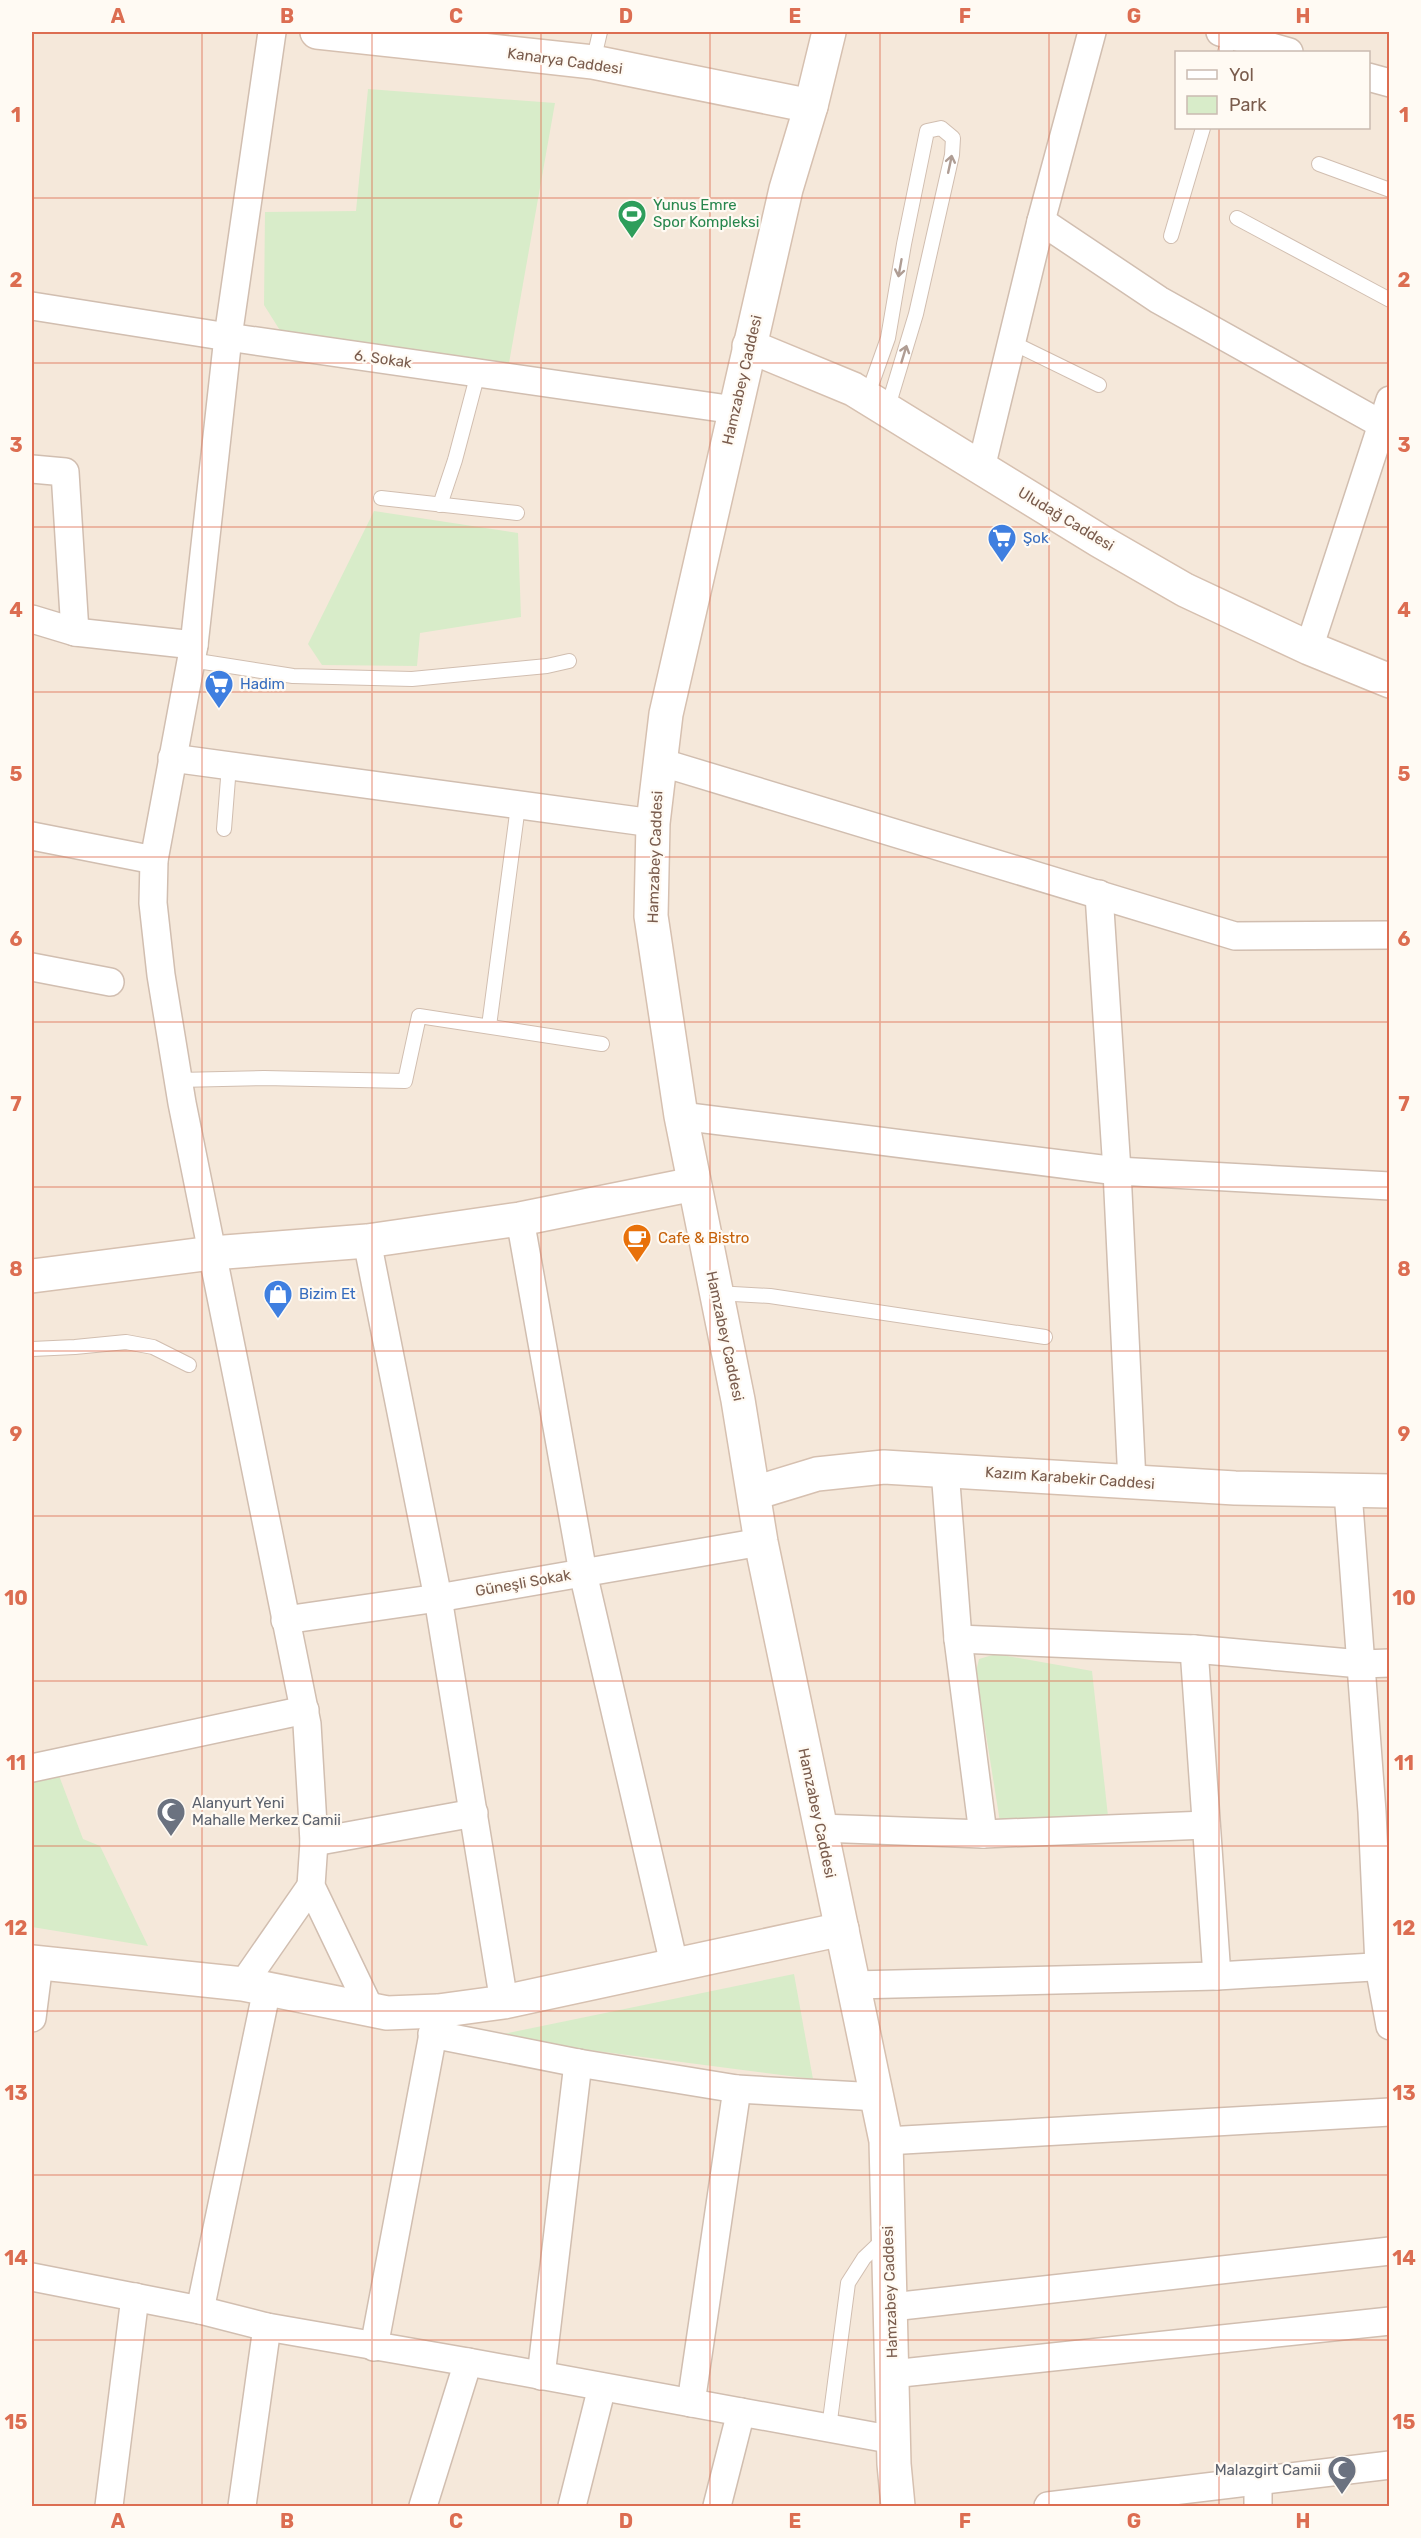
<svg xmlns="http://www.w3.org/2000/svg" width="1421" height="2538" font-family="Rubik,sans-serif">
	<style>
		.residential { fill: #f5e8da; fill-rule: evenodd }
		.green { fill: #d8ecc9 }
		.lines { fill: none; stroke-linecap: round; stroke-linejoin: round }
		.lane-casing { stroke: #d1beb0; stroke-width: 16 }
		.street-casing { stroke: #d1beb0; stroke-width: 30 }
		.secondary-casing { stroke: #d6c0b0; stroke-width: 36 }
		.lane { stroke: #fff; stroke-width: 14 }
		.street { stroke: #fff; stroke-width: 27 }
		.secondary { stroke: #fff; stroke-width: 33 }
		.oneway { stroke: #af9d94 }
		.grid { fill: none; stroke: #dc6d51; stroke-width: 1.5; stroke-opacity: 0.55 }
		.labels { text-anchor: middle; stroke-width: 4.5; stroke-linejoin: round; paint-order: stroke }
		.street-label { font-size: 15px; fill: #7a5c4d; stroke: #fffaf3 }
		.leisure-label { font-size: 15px; fill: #27864d; stroke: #fffaf3; text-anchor: start }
		.shop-label { font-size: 15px; fill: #366cbe; stroke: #fffaf3; text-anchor: start }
		.food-label { font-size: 15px; fill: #c56008; stroke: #fffaf3; text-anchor: start }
		.worship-label { font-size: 15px; fill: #5b616d; stroke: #fffaf3; text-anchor: start }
		.neatline { fill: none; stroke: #dc6d51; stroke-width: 2 }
		.grid-label { font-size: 20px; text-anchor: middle; font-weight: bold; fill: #dc6d51 }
	</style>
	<rect width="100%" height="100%" fill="#fdf6ec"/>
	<path class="residential" d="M 32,32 L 1389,32 L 1389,2506 L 32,2506 ZM 1176,52 L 1368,52 L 1368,128 L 1176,128 Z"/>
	<g class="green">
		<path d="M 368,89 L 555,103 L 509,363 L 281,332 L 264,305 L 265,212 L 356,211 Z"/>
		<path d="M 374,511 L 518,533 L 521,617 L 420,633 L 417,666 L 322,665 L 308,644 Z"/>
		<path d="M 996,1654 L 1092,1671 L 1108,1816 L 1000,1822 L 976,1672 L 979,1659 Z"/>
		<path d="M 58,1773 L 83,1839 L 100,1846 L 148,1946 L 32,1927 L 32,1780 Z"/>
		<path d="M 794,1974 L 813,2079 L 489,2037 Z"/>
	</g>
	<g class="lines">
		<g class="lane-casing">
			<g id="lane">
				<path d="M 1225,52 L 1231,35"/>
				<path d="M 593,62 L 600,32"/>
				<path d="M 1319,164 L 1390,190"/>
				<path d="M 1237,218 L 1390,300"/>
				<path d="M 1171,236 L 1203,128"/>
				<path d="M 1011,342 L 1099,385"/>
				<path d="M 867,397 L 888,338 L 904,244 L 927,131 L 941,128 L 953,138 L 952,155 L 916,314 L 887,410"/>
				<path d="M 381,498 L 517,513"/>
				<path d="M 440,505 L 455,460 L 478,373"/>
				<path d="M 191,660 L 293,676 L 412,679 L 547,666 L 569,661"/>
				<path d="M 224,829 L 229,766"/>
				<path d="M 489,1026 L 518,806"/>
				<path d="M 178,1080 L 264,1078 L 405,1081 L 419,1016 L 602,1044"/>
				<path d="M 716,1293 L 770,1296 L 1045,1337"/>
				<path d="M 32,1349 L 75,1347 L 126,1342 L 153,1347 L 189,1365"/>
				<path d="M 829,2428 L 848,2283 L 864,2258 L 885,2238"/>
			</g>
		</g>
		<g class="street-casing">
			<g id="street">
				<path d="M 272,32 L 228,337 L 194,645 L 154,860 L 153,903 L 161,975 L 182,1103 L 307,1724 L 314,1842 L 311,1886 L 370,2009"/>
				<path d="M 1220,32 L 1289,52"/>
				<path d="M 1368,77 L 1390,83"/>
				<path d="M 1041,221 L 1159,300 L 1381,424 L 1390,427"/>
				<path d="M 32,306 L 228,337 L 735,410"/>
				<path d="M 981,468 L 1041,221 L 1092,32"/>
				<path d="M 32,469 L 65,472 L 75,632"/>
				<path d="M 32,619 L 75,632 L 194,645"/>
				<path d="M 1309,648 L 1390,400"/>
				<path d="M 172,758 L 653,823"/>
				<path d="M 660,762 L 1235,936 L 1390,935"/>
				<path d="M 32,836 L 154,860"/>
				<path d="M 1099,894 L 1117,1171 L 1132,1482"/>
				<path d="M 32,967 L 110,982"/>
				<path d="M 681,1116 L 1117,1171 L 1390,1186"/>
				<path d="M 520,1219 L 583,1573 L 674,1964"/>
				<path d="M 367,1241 L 438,1598 L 504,2002"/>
				<path d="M 945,1470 L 958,1639 L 983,1834"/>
				<path d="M 1348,1492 L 1372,1812 L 1379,1966 L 1390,2026"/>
				<path d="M 285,1620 L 438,1598 L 761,1542"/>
				<path d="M 958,1639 L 1194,1649 L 1361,1664 L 1390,1663"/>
				<path d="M 1194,1649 L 1217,1976"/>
				<path d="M 32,1768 L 305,1710"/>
				<path d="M 820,1828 L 983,1834 L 1206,1825"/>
				<path d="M 314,1842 L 474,1813"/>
				<path d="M 243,1984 L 311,1886"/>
				<path d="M 854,1985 L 1217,1976 L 1390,1966"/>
				<path d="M 32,2018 L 39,1963"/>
				<path d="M 432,2034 L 578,2063 L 737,2089 L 878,2097"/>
				<path d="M 886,2141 L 1390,2112"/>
				<path d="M 32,2277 L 200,2310 L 267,2327 L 468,2362 L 894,2440"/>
				<path d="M 892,2307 L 1390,2251"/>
				<path d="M 200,2310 L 267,1989"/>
				<path d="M 374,2347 L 436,2018"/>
				<path d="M 892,2374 L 1390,2321"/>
				<path d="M 541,2376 L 578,2063"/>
				<path d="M 691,2403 L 737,2089"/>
				<path d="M 1258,2481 L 1258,2506"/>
				<path d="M 109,2506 L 135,2297"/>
				<path d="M 242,2506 L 267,2327"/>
				<path d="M 423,2506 L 468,2362"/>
				<path d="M 572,2506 L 602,2387"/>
				<path d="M 717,2506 L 741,2412"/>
				<path d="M 1048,2506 L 1390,2465"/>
			</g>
		</g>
		<g class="secondary-casing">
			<g id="secondary">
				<path d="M 317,32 L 593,62 L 811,106"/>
				<path d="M 829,32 L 811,106 L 786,189 L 666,714 L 653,823 L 651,916 L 681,1116 L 738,1400 L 761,1542 L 886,2141 L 894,2464 L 898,2506"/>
				<path d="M 749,346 L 853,389 L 1100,541 L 1185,590 L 1309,648 L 1390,681"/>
				<path d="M 32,1276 L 212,1253 L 367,1241 L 520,1219 L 694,1184"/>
				<path d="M 755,1493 L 817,1474 L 884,1467 L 1235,1488 L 1390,1491"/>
				<path d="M 32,1962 L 243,1984 L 387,2013 L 438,2011 L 504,2002 L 842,1929"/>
			</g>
		</g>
		<use href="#lane" class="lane"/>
		<use href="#street" class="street"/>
		<use href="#secondary" class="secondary"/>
	</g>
	<defs><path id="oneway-shaft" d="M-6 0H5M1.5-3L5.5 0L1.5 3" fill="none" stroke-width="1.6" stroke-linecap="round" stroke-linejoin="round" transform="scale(1.5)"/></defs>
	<g class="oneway">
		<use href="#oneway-shaft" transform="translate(950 164) rotate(-78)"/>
		<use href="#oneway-shaft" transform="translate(900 268) rotate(100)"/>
		<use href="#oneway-shaft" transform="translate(904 354) rotate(-73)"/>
	</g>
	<path class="grid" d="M 202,32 L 202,2506M 372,32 L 372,2506M 541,32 L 541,2506M 710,32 L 710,2506M 880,32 L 880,2506M 1049,32 L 1049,2506M 1219,32 L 1219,52M 1219,128 L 1219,2506M 32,198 L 1390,198M 32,363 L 1390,363M 32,527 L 1390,527M 32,692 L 1390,692M 32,857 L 1390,857M 32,1022 L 1390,1022M 32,1187 L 1390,1187M 32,1351 L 1390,1351M 32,1516 L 1390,1516M 32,1681 L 1390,1681M 32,1846 L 1390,1846M 32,2011 L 1390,2011M 32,2175 L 1390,2175M 32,2340 L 1390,2340"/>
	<defs>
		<g id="stadium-pin" transform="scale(1.5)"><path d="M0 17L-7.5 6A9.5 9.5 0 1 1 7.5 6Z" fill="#2e9e5b" stroke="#fffaf3"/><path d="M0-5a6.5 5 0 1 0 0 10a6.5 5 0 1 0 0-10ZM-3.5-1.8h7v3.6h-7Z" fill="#fff"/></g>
		<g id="supermarket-pin" transform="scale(1.5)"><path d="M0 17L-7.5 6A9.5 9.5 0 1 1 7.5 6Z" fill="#3f7fe0" stroke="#fffaf3"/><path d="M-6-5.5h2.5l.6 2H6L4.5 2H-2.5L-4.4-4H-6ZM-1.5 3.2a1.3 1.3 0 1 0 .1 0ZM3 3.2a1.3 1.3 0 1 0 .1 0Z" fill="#fff"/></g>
		<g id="cafe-pin" transform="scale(1.5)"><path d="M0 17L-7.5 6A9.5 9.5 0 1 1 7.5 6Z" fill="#e8710a" stroke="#fffaf3"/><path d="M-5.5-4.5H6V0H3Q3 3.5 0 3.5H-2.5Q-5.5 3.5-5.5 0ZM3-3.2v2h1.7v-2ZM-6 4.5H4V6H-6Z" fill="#fff"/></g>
		<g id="shop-pin" transform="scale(1.5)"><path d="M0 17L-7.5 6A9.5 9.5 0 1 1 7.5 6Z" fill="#3f7fe0" stroke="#fffaf3"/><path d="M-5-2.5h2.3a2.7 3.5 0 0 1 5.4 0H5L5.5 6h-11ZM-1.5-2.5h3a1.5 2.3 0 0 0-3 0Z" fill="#fff"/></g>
		<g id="mosque-pin" transform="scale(1.5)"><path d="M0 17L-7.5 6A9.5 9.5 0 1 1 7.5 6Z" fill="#6b7280" stroke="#fffaf3"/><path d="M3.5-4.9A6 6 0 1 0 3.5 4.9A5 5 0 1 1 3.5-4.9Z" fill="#fff"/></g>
	</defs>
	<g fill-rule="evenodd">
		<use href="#stadium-pin" x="632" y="214"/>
		<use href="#supermarket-pin" x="1002" y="538"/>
		<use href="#supermarket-pin" x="219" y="684"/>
		<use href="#cafe-pin" x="637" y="1238"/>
		<use href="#shop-pin" x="278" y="1294"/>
		<use href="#mosque-pin" x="171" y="1812"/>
		<use href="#mosque-pin" x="1342" y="2470"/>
	</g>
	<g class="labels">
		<g class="street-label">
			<text transform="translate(565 61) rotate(8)" y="5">Kanarya Caddesi</text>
			<text transform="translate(383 359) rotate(8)" y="5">6. Sokak</text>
			<text transform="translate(742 380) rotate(-77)" y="5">Hamzabey Caddesi</text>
			<text transform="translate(1066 519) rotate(31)" y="5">Uludağ Caddesi</text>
			<text transform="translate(655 857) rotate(-88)" y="5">Hamzabey Caddesi</text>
			<text transform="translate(725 1336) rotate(78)" y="5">Hamzabey Caddesi</text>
			<text transform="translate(1070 1478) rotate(4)" y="5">Kazım Karabekir Caddesi</text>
			<text transform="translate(523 1583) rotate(-10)" y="5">Güneşli Sokak</text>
			<text transform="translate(817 1813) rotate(78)" y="5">Hamzabey Caddesi</text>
			<text transform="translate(890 2292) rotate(-92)" y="5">Hamzabey Caddesi</text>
		</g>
		<g class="leisure-label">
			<text x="653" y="210">Yunus Emre<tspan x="653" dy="17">Spor Kompleksi</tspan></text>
		</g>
		<g class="shop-label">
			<text x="1023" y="543">Şok</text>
			<text x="240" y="689">Hadim</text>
			<text x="299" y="1299">Bizim Et</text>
		</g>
		<g class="food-label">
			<text x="658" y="1243">Cafe &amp; Bistro</text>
		</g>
		<g class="worship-label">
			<text x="192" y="1808">Alanyurt Yeni<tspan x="192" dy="17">Mahalle Merkez Camii</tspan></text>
			<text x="1321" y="2475" text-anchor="end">Malazgirt Camii</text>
		</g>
	</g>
	<rect width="1421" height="2538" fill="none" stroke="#fffaf3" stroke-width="66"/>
	<rect x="1175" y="51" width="195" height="78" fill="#fffaf3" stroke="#cabbb1" stroke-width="1.5"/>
	<rect x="1187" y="70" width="30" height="9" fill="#ffffff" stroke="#cabbb1" stroke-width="1.5"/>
	<text x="1229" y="81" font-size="18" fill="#7a5c4d">Yol</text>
	<rect x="1187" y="96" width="30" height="18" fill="#d8ecc9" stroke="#cabbb1" stroke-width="1.5"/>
	<text x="1229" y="111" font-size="18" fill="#7a5c4d">Park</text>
	<rect x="33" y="33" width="1355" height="2472" class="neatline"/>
	<g class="grid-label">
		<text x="118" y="23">A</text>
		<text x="287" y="23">B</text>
		<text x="456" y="23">C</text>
		<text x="626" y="23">D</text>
		<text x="795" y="23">E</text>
		<text x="965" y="23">F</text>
		<text x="1134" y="23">G</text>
		<text x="1303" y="23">H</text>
		<text x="16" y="122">1</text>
		<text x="1404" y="122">1</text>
		<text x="16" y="287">2</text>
		<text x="1404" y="287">2</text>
		<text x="16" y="452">3</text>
		<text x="1404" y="452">3</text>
		<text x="16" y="617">4</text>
		<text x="1404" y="617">4</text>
		<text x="16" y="781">5</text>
		<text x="1404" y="781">5</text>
		<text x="16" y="946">6</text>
		<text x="1404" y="946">6</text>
		<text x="16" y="1111">7</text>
		<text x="1404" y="1111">7</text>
		<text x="16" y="1276">8</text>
		<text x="1404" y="1276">8</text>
		<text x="16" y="1441">9</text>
		<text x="1404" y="1441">9</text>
		<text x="16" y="1605">10</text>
		<text x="1404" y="1605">10</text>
		<text x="16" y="1770">11</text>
		<text x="1404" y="1770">11</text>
		<text x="16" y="1935">12</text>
		<text x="1404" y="1935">12</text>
		<text x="16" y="2100">13</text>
		<text x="1404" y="2100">13</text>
		<text x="16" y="2265">14</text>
		<text x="1404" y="2265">14</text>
		<text x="16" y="2429">15</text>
		<text x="1404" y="2429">15</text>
		<text x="118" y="2528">A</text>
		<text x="287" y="2528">B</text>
		<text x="456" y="2528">C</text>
		<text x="626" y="2528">D</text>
		<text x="795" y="2528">E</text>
		<text x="965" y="2528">F</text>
		<text x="1134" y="2528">G</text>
		<text x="1303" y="2528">H</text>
	</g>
</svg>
